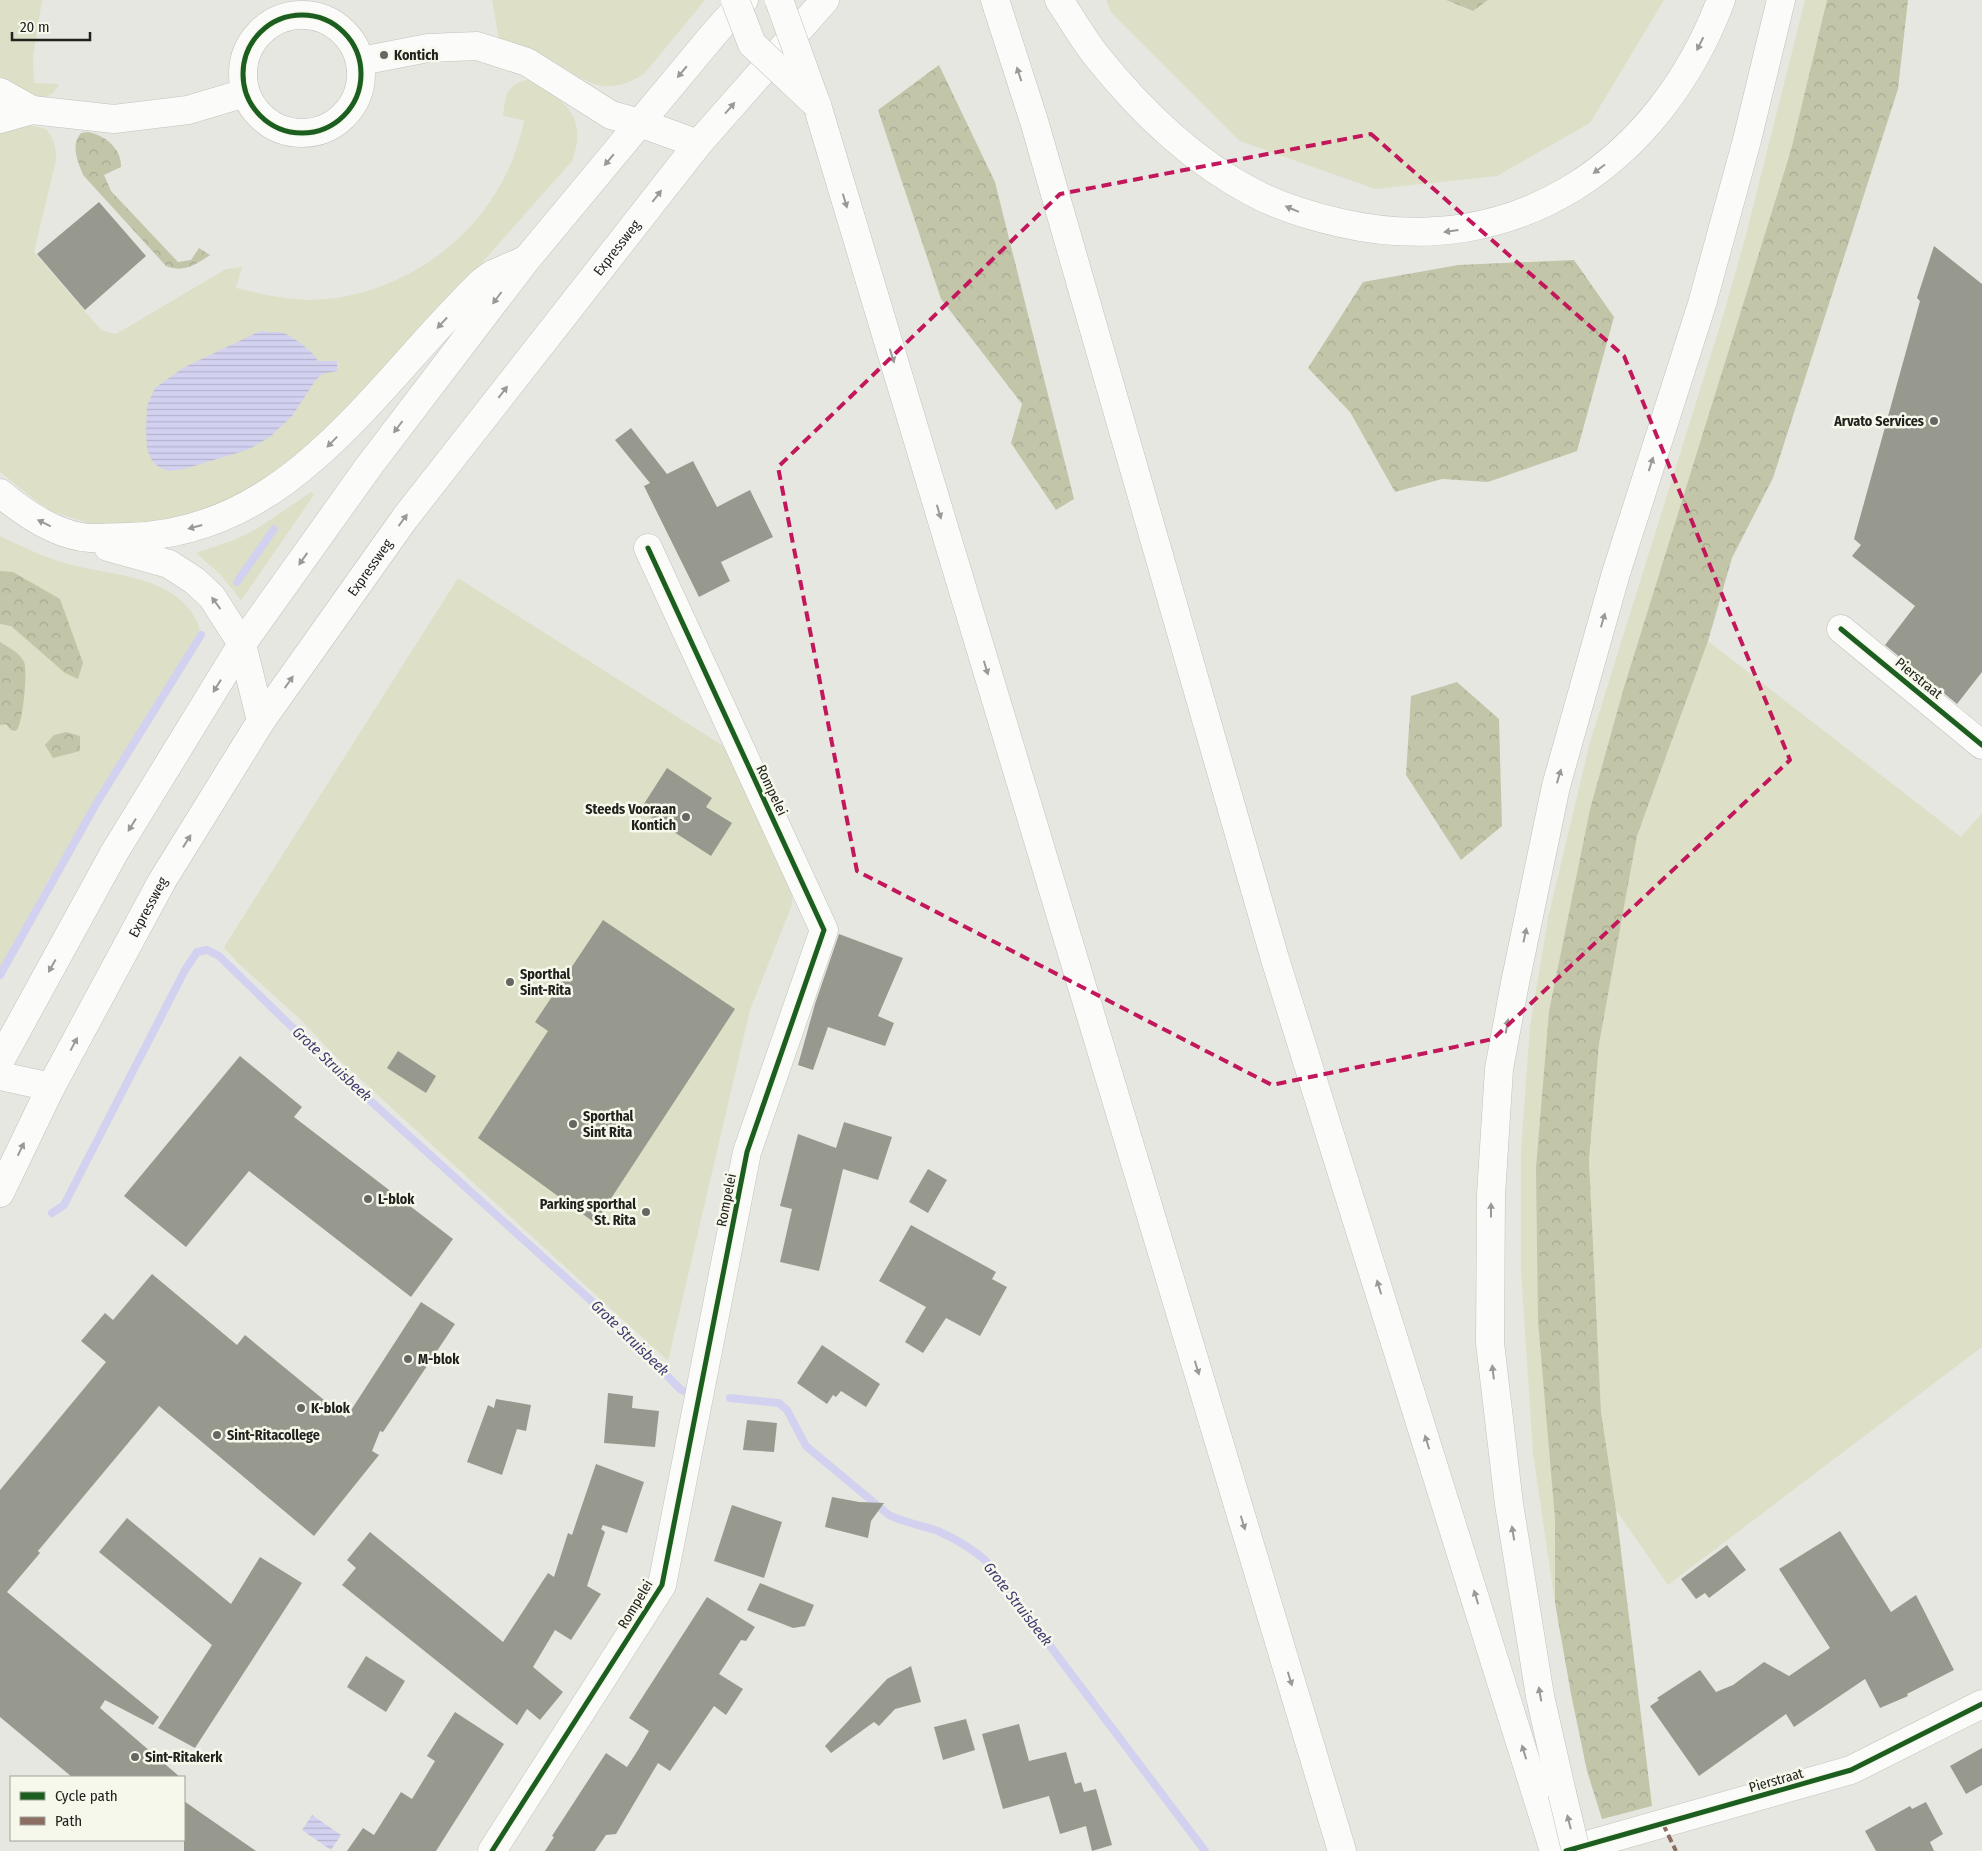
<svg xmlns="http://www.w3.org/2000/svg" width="1982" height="1851" font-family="'Fira Sans Condensed',sans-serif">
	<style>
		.green { fill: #dde0c6 }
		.forest { fill: url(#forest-crowns) }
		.water { fill: url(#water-rules) }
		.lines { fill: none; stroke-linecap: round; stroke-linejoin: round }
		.stream { stroke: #d2d2f0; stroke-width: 8 }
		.building { fill: #98998e }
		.minor-casing { stroke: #c1c2bd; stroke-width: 29 }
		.highway-casing { stroke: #c1c2bd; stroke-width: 29 }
		.minor { stroke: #fbfbfa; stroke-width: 28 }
		.highway { stroke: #fbfbfa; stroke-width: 28 }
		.highway-bridge-casing { stroke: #c1c2bd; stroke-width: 29; stroke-linecap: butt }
		.highway-bridge { stroke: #fbfbfa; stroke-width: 28 }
		.quiet { stroke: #8d6e63; stroke-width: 4; stroke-dasharray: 8 4; stroke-linecap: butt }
		.cycleway-casing { stroke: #f6f8eb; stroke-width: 8 }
		.cycleway { stroke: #1b5e20; stroke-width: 5 }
		.oneway { fill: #999997 }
		.marked { fill: none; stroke: #c2185b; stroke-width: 4; stroke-dasharray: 10 6; stroke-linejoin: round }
		.poi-dot { fill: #666762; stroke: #f6f8eb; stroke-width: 2 }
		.labels { text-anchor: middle; stroke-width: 5; stroke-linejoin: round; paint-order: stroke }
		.poi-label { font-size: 14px; font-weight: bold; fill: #21221d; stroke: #f6f8eb; text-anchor: start }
		.street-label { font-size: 14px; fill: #21221d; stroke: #f6f8eb }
		.water-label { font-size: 15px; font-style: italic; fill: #403b74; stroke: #f6f8eb }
	</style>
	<defs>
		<pattern id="forest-crowns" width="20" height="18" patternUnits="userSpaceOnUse" patternTransform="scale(1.25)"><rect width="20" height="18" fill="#c3c5a9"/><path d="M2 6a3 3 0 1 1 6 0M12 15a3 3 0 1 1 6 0" fill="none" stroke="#a7a991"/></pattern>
		<pattern id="water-rules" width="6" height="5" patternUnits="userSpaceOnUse" patternTransform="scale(1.25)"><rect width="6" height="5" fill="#d2d2f0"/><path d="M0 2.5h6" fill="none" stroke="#b4b4cd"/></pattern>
	</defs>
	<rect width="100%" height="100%" fill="#e7e7e1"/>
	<g class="green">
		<path d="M 0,0 L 42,0 L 33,57 L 34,83 L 59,84 C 47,111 15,92 0,76 Z"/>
		<path d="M 492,0 L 705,0 L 644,74 C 600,101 584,78 546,57 C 532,49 515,44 499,39 Z"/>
		<path d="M 1106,0 L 1446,0 L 1472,11 L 1488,0 L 1664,0 L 1590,123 L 1497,176 L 1375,189 L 1240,141 L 1111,12 Z"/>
		<path d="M 1805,0 L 1827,0 L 1791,150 L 1624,687 L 1590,809 L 1549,1011 L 1536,1167 L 1555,1519 L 1555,1603 L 1533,1453 L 1521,1271 L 1521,1149 L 1530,1027 L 1548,918 L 1590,742 L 1723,316 L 1746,235 Z"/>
		<path d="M 530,79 C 564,101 589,116 572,161 L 434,317 L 294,462 L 199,516 L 114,527 L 91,524 L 54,512 L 40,504 L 0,472 L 0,131 L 28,125 L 46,129 C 54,139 56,147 56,160 L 34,252 L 101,330 L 116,334 L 226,269 L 242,267 L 236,288 C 266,295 295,302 326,299 C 423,290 507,214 524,120 L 503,116 C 506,93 506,85 530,79 Z"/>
		<path d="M 311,492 L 314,495 L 242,599 L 241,600 L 220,574 L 196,553 L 234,540 L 255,530 Z"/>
		<path d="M 0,536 C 22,547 44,557 68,564 C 112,576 182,575 200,629 L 50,877 L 0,969 Z"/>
		<path d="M 458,578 L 725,747 L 793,880 L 792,905 L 750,1010 L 668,1361 L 335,1056 L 300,1019 L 237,962 L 224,947 Z"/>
		<path d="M 1708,641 L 1961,837 L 1982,813 L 1982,1347 L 1668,1585 L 1616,1510 L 1601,1412 L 1589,1160 L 1599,1044 L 1637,836 Z"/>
	</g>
	<g class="forest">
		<path d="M 1446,0 L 1488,0 L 1473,11 Z"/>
		<path d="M 1827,0 L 1908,0 L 1898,89 L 1773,478 L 1732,558 L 1708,641 L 1637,836 L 1599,1044 L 1589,1160 L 1601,1412 L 1616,1510 L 1652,1806 L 1602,1819 L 1587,1771 L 1571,1694 L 1555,1603 L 1555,1519 L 1538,1321 L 1536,1167 L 1549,1011 L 1590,809 L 1624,687 L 1791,150 Z"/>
		<path d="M 939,65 L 995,182 L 1074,499 L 1056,510 L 1011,443 L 1022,404 L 941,299 L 878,110 Z"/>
		<path d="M 88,132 C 104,135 122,148 121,167 L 104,175 L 111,191 L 178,262 L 191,260 L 199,248 L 210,255 C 195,265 184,273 166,266 L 83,175 C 78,162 70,145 81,133 Z"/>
		<path d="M 1574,260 L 1614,317 L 1577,451 L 1488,482 L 1442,479 L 1395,492 L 1350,412 L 1308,368 L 1363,282 L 1458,265 Z"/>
		<path d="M 0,571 L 13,572 L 60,599 L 83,663 L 78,679 L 65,673 L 11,626 L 0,624 Z"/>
		<path d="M 0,642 C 8,647 20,653 24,662 C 28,669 23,726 16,731 L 11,730 L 6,724 L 0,725 Z"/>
		<path d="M 1457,682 L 1499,719 L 1502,826 L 1461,860 L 1406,775 L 1411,696 Z"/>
		<path d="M 66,732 L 80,736 L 80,751 L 53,758 L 45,745 L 54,735 Z"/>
	</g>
	<g class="water">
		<path d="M 260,331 C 266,332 274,332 280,332 C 289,333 314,352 318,361 L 337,361 L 337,371 L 322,374 L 315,381 L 292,416 L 270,437 L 247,450 L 184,469 L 168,471 L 159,467 L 152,461 L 147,449 L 146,431 L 147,406 L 155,388 L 183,368 Z"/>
		<path d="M 312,1815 L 341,1835 L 331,1850 L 302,1830 Z"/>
	</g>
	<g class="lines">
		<g class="stream">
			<path d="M 237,582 L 274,529"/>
			<path d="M 0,975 L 96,804 L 201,635"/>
			<path d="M 52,1213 L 64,1205 L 185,970 L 197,952 L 207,950 L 219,956 L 333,1067 L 619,1326 L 680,1389 L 684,1391"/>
			<path d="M 730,1398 L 779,1403 L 787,1410 L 806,1446 L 889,1515 C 905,1523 922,1525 938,1531 C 956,1539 971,1548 985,1560 L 1205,1851"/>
		</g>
	</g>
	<g class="building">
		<path d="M 99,202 L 146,256 L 85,310 L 37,254 Z"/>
		<path d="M 1934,246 L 1982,284 L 1982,672 L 1957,704 L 1885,645 L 1915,606 L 1852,556 L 1861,545 L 1854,539 L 1920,301 L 1917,298 Z"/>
		<path d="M 631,428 L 667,474 L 693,461 L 717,507 L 750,490 L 773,537 L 721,562 L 730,581 L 699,597 L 644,486 L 650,483 L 615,440 Z"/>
		<path d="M 667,768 L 712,798 L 706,807 L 732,823 L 711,856 L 640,810 Z"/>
		<path d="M 603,920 L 735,1009 L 595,1223 L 478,1138 L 548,1031 L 535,1022 Z"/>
		<path d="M 839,934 L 903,958 L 878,1016 L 894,1023 L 885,1046 L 828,1027 L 813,1070 L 798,1065 L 815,1004 Z"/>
		<path d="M 398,1051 L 436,1076 L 426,1093 L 387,1068 Z"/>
		<path d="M 240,1056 L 302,1107 L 294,1117 L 453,1239 L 411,1297 L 249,1171 L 186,1247 L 124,1196 Z"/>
		<path d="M 844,1122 L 892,1137 L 878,1180 L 843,1169 L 819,1271 L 780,1262 L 792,1209 L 780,1206 L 798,1134 L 836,1148 Z"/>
		<path d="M 928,1169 L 947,1180 L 928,1213 L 909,1202 Z"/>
		<path d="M 911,1225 L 996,1272 L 992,1279 L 1007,1287 L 980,1336 L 946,1318 L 923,1353 L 905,1342 L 926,1307 L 879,1281 Z"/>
		<path d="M 152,1274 L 237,1345 L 245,1335 L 346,1418 L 421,1302 L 455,1324 L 383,1432 L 380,1431 L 372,1451 L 379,1455 L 314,1536 L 159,1406 L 38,1551 L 40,1553 L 7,1592 L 159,1717 L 153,1725 L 105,1700 L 100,1708 L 180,1777 L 72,1777 L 0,1717 L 0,1490 L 106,1362 L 81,1341 L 105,1313 L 113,1320 Z"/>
		<path d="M 822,1345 L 880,1384 L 866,1407 L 841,1391 L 836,1397 L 833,1395 L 827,1404 L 797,1383 Z"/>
		<path d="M 608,1393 L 633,1396 L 632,1408 L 659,1411 L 655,1447 L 604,1443 Z"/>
		<path d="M 496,1399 L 531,1405 L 526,1431 L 517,1429 L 502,1475 L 467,1462 L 488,1405 L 494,1408 Z"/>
		<path d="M 747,1420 L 777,1423 L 774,1452 L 743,1450 Z"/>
		<path d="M 596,1464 L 644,1482 L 627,1533 L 603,1525 L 601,1529 L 605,1532 L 587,1586 L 601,1594 L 571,1640 L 555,1630 L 533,1667 L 563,1692 L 540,1720 L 527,1709 L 517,1725 L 342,1585 L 356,1568 L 347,1560 L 370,1532 L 503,1642 L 548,1573 L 554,1577 L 568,1533 L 572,1535 L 577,1520 Z"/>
		<path d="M 832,1497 L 859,1502 L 884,1503 L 871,1521 L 868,1538 L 825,1527 Z"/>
		<path d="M 732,1505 L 782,1522 L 764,1578 L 714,1561 Z"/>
		<path d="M 127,1518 L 231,1604 L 260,1557 L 302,1583 L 195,1748 L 158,1728 L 212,1645 L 99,1552 Z"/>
		<path d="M 1840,1531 L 1891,1612 L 1916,1595 L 1954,1670 L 1907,1694 L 1908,1696 L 1880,1708 L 1865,1679 L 1794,1727 L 1786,1714 L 1699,1776 L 1650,1706 L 1659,1700 L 1657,1698 L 1700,1670 L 1716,1692 L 1733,1685 L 1764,1662 L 1789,1676 L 1830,1648 L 1779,1569 Z"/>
		<path d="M 1727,1545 L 1746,1570 L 1709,1598 L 1705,1593 L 1696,1599 L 1681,1579 Z"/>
		<path d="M 760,1583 L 814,1605 L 805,1626 L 793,1628 L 747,1610 Z"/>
		<path d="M 707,1597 L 755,1627 L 746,1641 L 741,1640 L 719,1674 L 743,1689 L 726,1715 L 714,1706 L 670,1771 L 658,1763 L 616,1834 L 606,1835 L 595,1851 L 545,1851 L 554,1837 L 552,1836 L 606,1753 L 627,1767 L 638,1750 L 649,1731 L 629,1718 Z"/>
		<path d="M 366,1656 L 405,1681 L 386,1712 L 347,1687 Z"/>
		<path d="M 911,1666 L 921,1702 L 895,1709 L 879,1726 L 874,1722 L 831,1753 L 825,1746 L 887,1679 Z"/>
		<path d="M 455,1712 L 504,1744 L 436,1851 L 347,1851 L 363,1828 L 374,1835 L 401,1792 L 412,1799 L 435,1761 L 427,1756 Z"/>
		<path d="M 966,1719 L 975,1750 L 943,1760 L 934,1727 Z"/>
		<path d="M 1019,1724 L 1029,1761 L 1066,1752 L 1075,1784 L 1081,1782 L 1084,1792 L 1096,1789 L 1112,1845 L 1092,1851 L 1086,1826 L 1060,1834 L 1049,1796 L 1003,1809 L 982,1734 Z"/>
		<path d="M 1982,1748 L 1982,1785 L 1966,1794 L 1950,1766 Z"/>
		<path d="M 184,1801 L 201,1813 L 256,1851 L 184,1851 Z"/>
		<path d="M 1926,1802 L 1943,1834 L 1930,1842 L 1934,1851 L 1876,1851 L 1865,1831 L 1910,1806 L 1912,1809 Z"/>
	</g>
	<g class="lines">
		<g class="minor-casing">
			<g id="minor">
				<circle cx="302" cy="74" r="59"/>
				<path d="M 361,61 L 428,48 L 477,46 L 527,62 L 611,115 L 640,123"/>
				<path d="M 0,92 L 32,110"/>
				<path d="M 0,119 L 32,110 L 114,119 L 188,110 L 245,93"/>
				<path d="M 1841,629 L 1982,745"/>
				<path d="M 492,1851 L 662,1585 L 747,1152 L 824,930 L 648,548"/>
				<path d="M 1566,1851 L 1851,1770 L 1982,1704"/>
			</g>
		</g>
		<g class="highway-casing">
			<g id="highway">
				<path d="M 995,0 L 1034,121 L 1275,959 L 1554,1851"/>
				<path d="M 1059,0 C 1071,18 1082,37 1095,54 C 1137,107 1191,160 1252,192 C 1280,207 1310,216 1341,223 C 1515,263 1660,162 1721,0"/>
				<path d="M 817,105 L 1342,1851"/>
				<path d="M 640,123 L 698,144"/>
				<path d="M 0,493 C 25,514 57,536 90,538 C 102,538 113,537 125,537 C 291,536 376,383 483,281 L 493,274 L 525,260"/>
				<path d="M 108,547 L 169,564 L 195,581 L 212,597 L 242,644 L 261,721"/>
				<path d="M 0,1061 L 114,853 L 242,644 L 369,466 L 526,260 L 713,35 L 744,0"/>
				<path d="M 0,1076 L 51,1087"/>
				<path id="s1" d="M 0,1193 L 51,1087 L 162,881 L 261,721 L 405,518 L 698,144 L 825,0"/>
				<path d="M 1562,1793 L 1540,1696 L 1509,1504 L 1490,1343 L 1491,1195 L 1499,1069 L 1515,983 L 1556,786 L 1616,573 L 1702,304 L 1747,140 L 1781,0"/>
			</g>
		</g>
		<use href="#minor" class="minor"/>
		<use href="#highway" class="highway"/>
		<g class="highway-bridge-casing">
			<g id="highway-bridge">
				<path d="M 735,0 L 752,44 L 817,105"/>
				<path d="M 779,0 L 815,100"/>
				<path d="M 1562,1793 L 1576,1851"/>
			</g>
		</g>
		<use href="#highway-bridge" class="highway-bridge"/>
		<path class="quiet" d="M 1663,1824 L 1676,1851"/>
		<g class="cycleway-casing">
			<g id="cycleway">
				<circle cx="302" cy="74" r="59"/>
				<path d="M 1841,629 L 1982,745"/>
				<path d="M 492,1851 L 662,1585 L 747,1152 L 824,930 L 648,548"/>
				<path d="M 1566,1851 L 1851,1770 L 1982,1704"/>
			</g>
		</g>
		<use href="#cycleway" class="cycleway"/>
	</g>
	<defs><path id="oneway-solid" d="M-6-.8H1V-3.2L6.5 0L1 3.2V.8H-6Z" transform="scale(1.25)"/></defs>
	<g class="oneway">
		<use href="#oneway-solid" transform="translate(1700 44) rotate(116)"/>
		<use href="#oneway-solid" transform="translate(682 72) rotate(130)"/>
		<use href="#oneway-solid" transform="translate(1019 74) rotate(-108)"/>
		<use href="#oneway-solid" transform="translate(730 108) rotate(-49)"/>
		<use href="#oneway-solid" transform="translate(609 160) rotate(130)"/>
		<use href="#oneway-solid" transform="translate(1599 169) rotate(143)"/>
		<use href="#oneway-solid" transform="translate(657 196) rotate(-52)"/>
		<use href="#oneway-solid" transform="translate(845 201) rotate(73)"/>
		<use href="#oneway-solid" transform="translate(1292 209) rotate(-157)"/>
		<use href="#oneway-solid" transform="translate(1451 231) rotate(172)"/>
		<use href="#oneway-solid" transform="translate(497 298) rotate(127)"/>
		<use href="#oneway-solid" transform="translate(442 323) rotate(133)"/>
		<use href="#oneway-solid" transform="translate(892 356) rotate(73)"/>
		<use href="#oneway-solid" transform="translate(503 392) rotate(-52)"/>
		<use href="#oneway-solid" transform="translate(398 427) rotate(127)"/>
		<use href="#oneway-solid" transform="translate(332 442) rotate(134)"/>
		<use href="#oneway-solid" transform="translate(1651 464) rotate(-72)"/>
		<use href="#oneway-solid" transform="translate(939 512) rotate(73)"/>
		<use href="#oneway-solid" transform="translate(403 520) rotate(-54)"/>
		<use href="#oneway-solid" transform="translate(44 523) rotate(-154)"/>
		<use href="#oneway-solid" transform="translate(195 527) rotate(165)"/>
		<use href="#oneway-solid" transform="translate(303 559) rotate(125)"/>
		<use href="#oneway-solid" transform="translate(216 603) rotate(-126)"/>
		<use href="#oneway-solid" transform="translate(1603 620) rotate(-74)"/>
		<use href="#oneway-solid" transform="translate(986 668) rotate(73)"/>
		<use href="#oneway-solid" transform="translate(289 682) rotate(-55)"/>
		<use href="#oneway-solid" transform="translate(217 686) rotate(122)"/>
		<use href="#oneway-solid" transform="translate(1559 776) rotate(-74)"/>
		<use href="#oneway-solid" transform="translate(132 825) rotate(122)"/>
		<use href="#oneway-solid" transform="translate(187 841) rotate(-58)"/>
		<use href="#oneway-solid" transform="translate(1525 935) rotate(-78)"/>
		<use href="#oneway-solid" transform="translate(52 966) rotate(119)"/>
		<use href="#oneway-solid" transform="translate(1507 1026) rotate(-80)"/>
		<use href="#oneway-solid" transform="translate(74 1044) rotate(-62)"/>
		<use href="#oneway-solid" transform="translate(21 1149) rotate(-64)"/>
		<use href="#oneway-solid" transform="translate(1491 1210) rotate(-90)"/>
		<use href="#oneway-solid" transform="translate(1379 1287) rotate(-107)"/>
		<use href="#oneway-solid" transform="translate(1197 1368) rotate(73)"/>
		<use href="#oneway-solid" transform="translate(1493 1372) rotate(-97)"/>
		<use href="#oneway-solid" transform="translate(1427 1442) rotate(-107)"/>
		<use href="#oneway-solid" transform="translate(1243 1523) rotate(73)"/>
		<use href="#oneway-solid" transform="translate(1513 1533) rotate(-99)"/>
		<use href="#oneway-solid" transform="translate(1476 1597) rotate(-107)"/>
		<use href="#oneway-solid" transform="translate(1290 1679) rotate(73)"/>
		<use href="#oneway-solid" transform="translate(1540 1694) rotate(-100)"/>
		<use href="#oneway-solid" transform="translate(1524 1752) rotate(-107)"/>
		<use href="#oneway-solid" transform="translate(1569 1822) rotate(-104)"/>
	</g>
	<path class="marked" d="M 1371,134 L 1624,356 L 1790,760 L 1493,1039 L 1272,1085 L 857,871 L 778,467 L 1060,194 Z"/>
	<g class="poi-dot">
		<circle cx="384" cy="55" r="5"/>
		<circle cx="1934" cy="421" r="5"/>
		<circle cx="686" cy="817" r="5"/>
		<circle cx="510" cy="982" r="5"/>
		<circle cx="573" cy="1124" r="5"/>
		<circle cx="368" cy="1199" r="5"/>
		<circle cx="646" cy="1212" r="5"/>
		<circle cx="408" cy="1359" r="5"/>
		<circle cx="301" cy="1408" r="5"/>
		<circle cx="217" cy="1435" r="5"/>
		<circle cx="135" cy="1757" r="5"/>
	</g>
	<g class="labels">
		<g class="poi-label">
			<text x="394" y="60">Kontich</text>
			<text x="1924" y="426" text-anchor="end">Arvato Services</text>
			<text x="676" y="814" text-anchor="end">Steeds Vooraan<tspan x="676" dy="16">Kontich</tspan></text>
			<text x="520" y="979">Sporthal<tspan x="520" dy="16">Sint-Rita</tspan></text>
			<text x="583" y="1121">Sporthal<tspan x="583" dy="16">Sint Rita</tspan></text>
			<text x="378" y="1204">L-blok</text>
			<text x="636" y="1209" text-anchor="end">Parking sporthal<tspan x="636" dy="16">St. Rita</tspan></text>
			<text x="418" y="1364">M-blok</text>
			<text x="311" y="1413">K-blok</text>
			<text x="227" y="1440">Sint-Ritacollege</text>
			<text x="145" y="1762">Sint-Ritakerk</text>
		</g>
		<g class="street-label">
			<text dy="5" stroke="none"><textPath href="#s1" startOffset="1132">Expressweg</textPath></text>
			<text dy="5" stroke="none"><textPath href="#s1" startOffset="728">Expressweg</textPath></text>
			<text transform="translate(1919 678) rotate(39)" y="5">Pierstraat</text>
			<text transform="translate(772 790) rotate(65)" y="5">Rompelei</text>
			<text dy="5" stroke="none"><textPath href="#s1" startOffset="322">Expressweg</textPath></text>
			<text transform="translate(726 1200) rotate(-79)" y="5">Rompelei</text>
			<text transform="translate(635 1604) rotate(-59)" y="5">Rompelei</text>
			<text transform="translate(1776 1780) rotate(-16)" y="5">Pierstraat</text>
		</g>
		<g class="water-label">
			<text transform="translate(332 1064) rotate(43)" y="5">Grote Struisbeek</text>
			<text transform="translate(630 1338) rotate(44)" y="5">Grote Struisbeek</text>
			<text transform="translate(1018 1604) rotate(52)" y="5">Grote Struisbeek</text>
		</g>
	</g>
	<rect x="10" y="1776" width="175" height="65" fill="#f6f8eb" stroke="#a1a299"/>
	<rect x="20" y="1792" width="25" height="8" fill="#1b5e20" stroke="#a1a299"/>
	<text x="55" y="1801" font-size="15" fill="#21221d">Cycle path</text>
	<rect x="20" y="1817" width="25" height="8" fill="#8d6e63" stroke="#a1a299"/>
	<text x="55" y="1826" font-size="15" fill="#21221d">Path</text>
	<path d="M12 32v8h78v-8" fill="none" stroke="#21221d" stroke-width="2.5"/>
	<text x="20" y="32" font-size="15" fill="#21221d" stroke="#f6f8eb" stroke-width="4" paint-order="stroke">20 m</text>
</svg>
